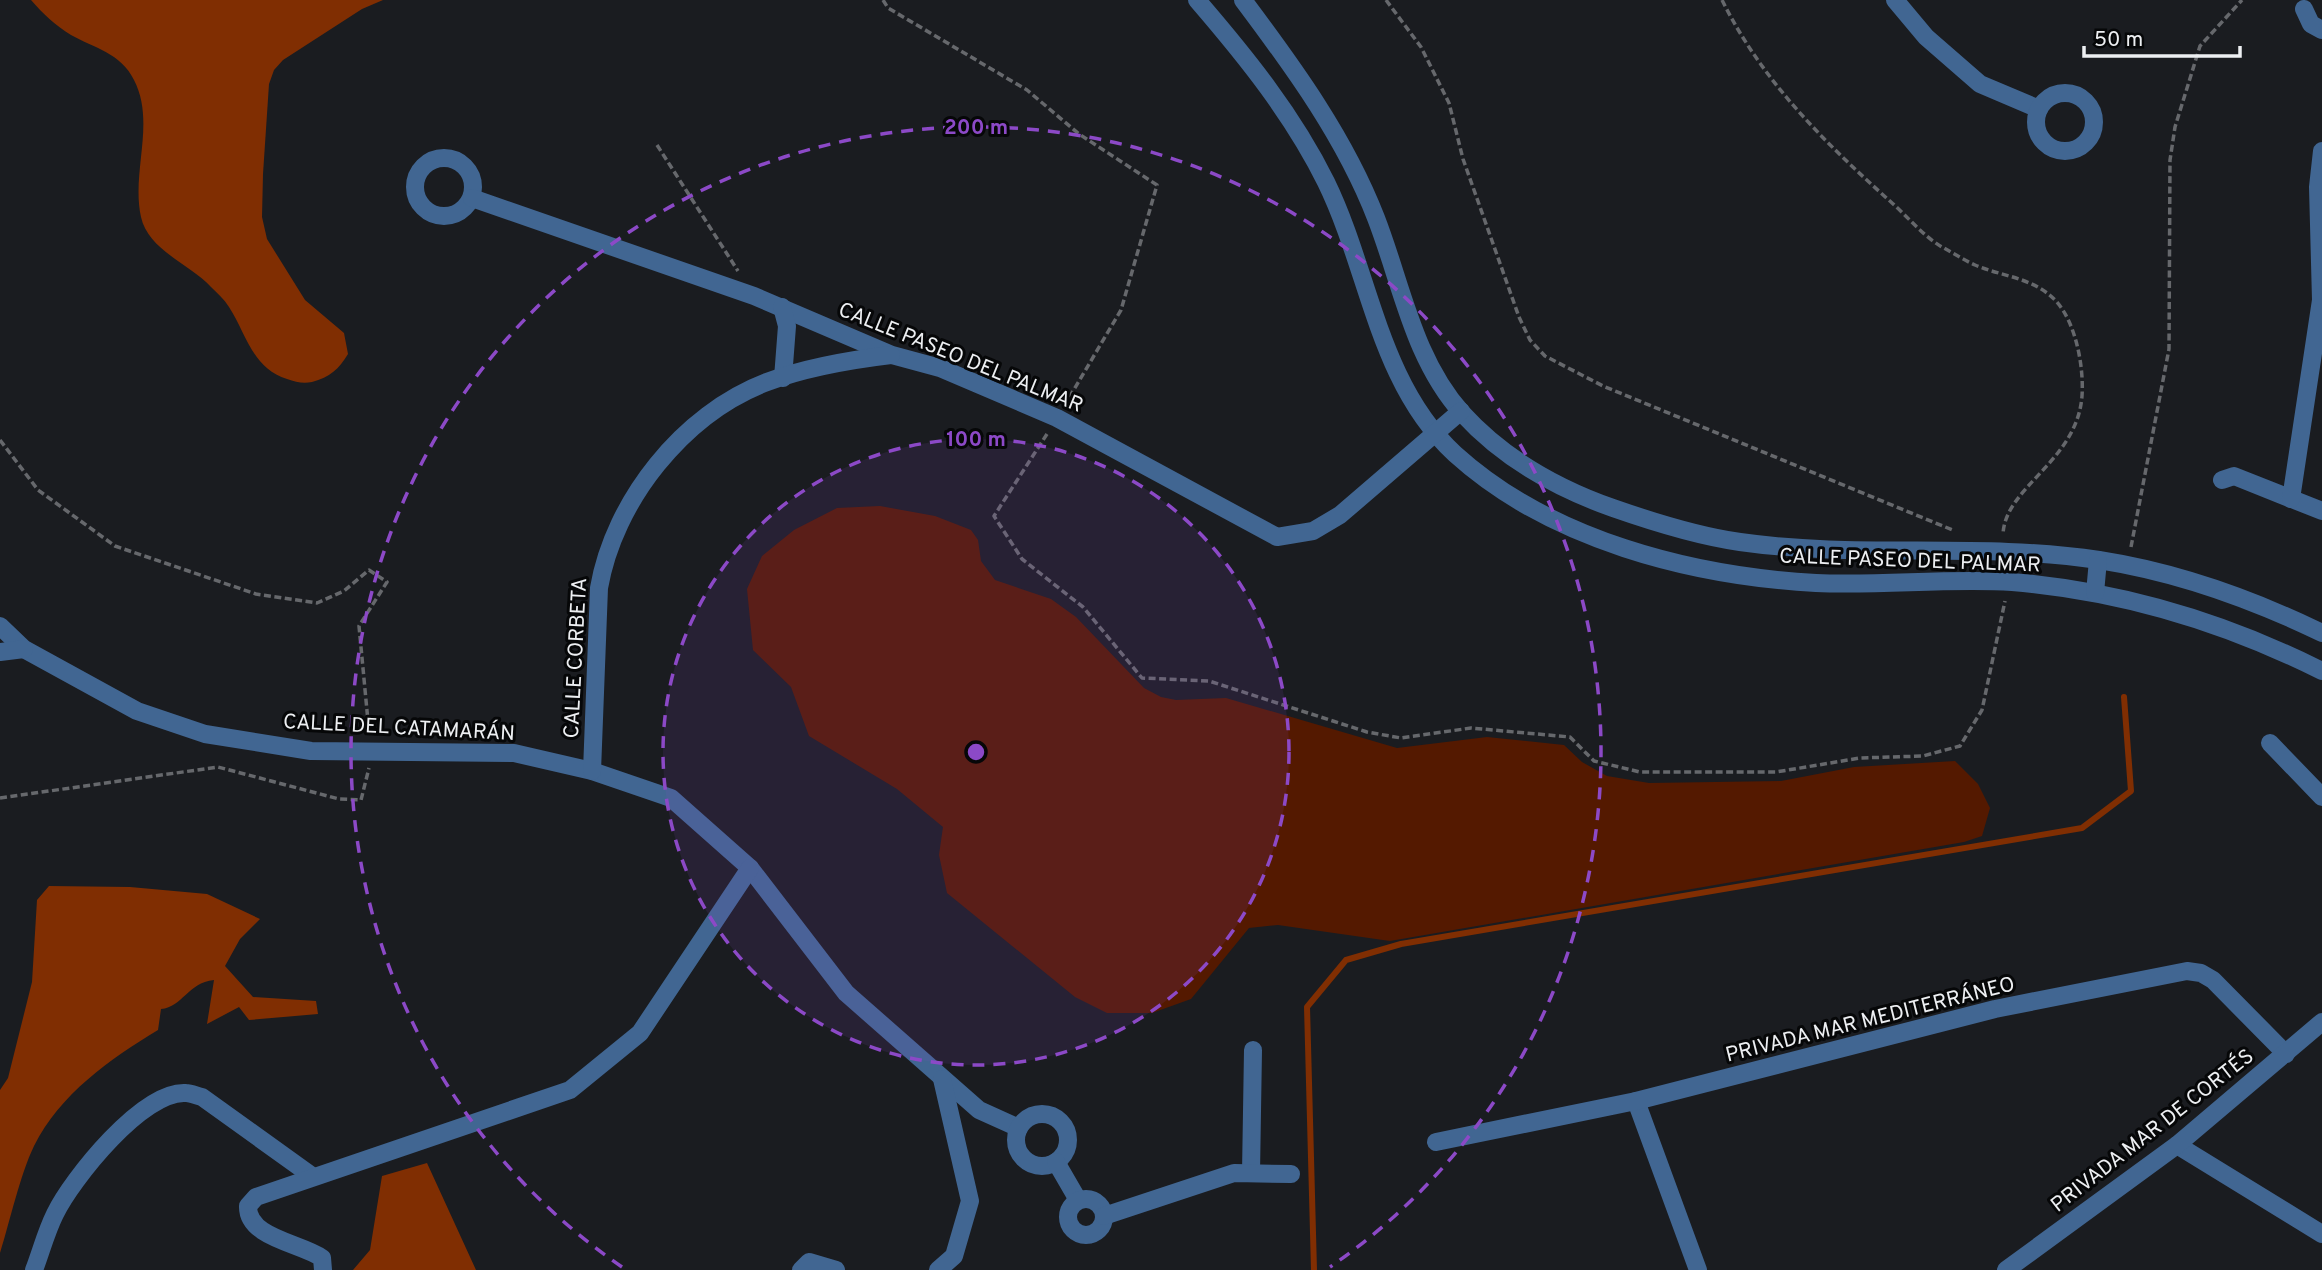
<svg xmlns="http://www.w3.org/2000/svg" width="2322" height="1270" font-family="Overpass,sans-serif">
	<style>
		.green { fill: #541900 }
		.water { fill: #802e02 }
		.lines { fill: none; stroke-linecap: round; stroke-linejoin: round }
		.stream { stroke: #802e02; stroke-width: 6 }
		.path { stroke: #66686c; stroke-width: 3.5; stroke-dasharray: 7 3.5; stroke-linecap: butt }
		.minor { stroke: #416692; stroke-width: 18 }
		.ring { fill: none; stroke: #8c49c7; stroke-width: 3.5; stroke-dasharray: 12 9 }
		.labels { text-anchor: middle; stroke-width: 6; stroke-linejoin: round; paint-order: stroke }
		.street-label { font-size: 21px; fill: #edeff2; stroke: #060708 }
		.centre { fill: #8c49c7; stroke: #060708; stroke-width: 3.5 }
		.ring-label { font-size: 21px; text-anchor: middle; font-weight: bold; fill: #8c49c7; stroke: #060708; stroke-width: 6; stroke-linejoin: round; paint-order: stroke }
	</style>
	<rect width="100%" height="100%" fill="#1a1c20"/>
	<path class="green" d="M 880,506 L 935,516 L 971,530 L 978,540 L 981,561 L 995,580 L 1051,599 L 1076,617 L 1144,688 L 1161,697 L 1176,700 L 1226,698 L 1397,748 L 1487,737 L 1564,745 L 1582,762 L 1607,776 L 1649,783 L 1781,781 L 1854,767 L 1955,761 L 1978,784 L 1990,808 L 1982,836 L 1964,842 L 1390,941 L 1278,925 L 1249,928 L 1191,999 L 1152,1013 L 1107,1013 L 1075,997 L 947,893 L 939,855 L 943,827 L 897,789 L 809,736 L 791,687 L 753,650 L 747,589 L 762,556 L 794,530 L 837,508 Z"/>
	<g class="water">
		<path d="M 31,0 L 383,0 L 362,9 L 283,60 L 274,70 L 269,84 L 263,174 L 262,217 L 267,239 L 305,300 L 344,333 L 348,354 C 339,369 330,377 312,382 C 303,384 296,382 287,379 C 252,368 246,333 229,307 C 224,299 217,293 211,287 C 190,264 148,250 141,217 C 131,172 156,123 134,80 C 121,53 94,48 71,35 C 55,25 43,14 31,0 Z"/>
		<path d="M 49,886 L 130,887 L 207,894 L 260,919 L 240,939 L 225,966 L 253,997 L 316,1001 L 318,1014 L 249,1020 L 239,1007 L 207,1024 L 214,980 C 187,983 183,1007 161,1009 L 158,1030 C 110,1059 60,1094 34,1146 C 20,1175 10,1221 0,1253 L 0,1090 L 8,1078 L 32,982 L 37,900 Z"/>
		<path d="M 427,1163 L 476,1270 L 353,1270 L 370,1250 L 382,1176 Z"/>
	</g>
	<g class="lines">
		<path class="stream" d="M 1314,1270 L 1307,1007 L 1346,960 L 1401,944 L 2082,828 L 2131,791 L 2124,697"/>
		<g class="path">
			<path d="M 883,0 L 888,8 L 1027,90 L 1079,134 L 1157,185 L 1121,310 L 1066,403"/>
			<path d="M 1386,0 L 1421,47 L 1449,103 L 1463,159 L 1519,317 L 1530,340 L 1545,356 L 1603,386 L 1955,531"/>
			<path d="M 1722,0 C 1762,81 1824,142 1891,202 C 1907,216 1923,236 1942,247 C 1953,253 1964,260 1975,265 C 2003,277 2033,277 2056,301 C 2076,323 2084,367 2082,396 C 2077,462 2004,487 2003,535"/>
			<path d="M 657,145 L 738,271"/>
			<path d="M 1047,434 L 994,516 L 1022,559 L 1083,607 L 1142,678 L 1209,681 L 1367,732 L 1401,738 L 1471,728 L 1570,737 L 1594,761 L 1640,772 L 1776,772 L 1860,758 L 1923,756 L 1960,746 L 1982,710 L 2005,601"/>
			<path d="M 0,440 L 38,490 L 115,546 L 256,594 L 317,603 L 344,591 L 369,570 L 387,582 L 359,626 L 369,732"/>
			<path d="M 2131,547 L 2169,349 L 2170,160 L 2175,127 L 2200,46 L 2242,0"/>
			<path d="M 0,798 L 218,767 L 339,799 L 361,800 L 369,768"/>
		</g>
		<g class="minor">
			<path d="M 1197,0 C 1246,57 1293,115 1326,182 C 1370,272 1378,383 1455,454 C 1550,540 1691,576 1816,583 C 1881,586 1947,578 2012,582 C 2121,591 2224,622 2322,671"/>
			<path d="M 1243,0 C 1294,68 1345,138 1376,218 C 1402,285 1413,358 1462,413 C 1503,458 1556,488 1613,508 C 1653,522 1697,536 1740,542 C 1859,559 1980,542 2099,560 C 2176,572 2252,599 2322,633"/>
			<path d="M 1895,0 L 1926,37 L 1980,84 L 2039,109"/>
			<path d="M 2304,9 L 2311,24 L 2322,30"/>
			<circle cx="2065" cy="122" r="29"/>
			<circle cx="444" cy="187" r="29"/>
			<path d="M 472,198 L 754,296 L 892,355 L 940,368 L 1057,418 L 1277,537 L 1313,531 L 1340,515 L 1461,411"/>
			<path d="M 782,307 L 787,326 L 783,378"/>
			<path d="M 2222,480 L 2234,476 L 2322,511"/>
			<path d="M 2291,499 L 2321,300 L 2318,187 L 2322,151"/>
			<path d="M 2095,593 L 2098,560"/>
			<path d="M 0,626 L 24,649 L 137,711 L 205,734 L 311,751 L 514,753 L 592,771 L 671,798 L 750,868 L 846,993 L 979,1110 L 1019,1128"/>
			<path d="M 0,652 L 24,649"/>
			<path d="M 2270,743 L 2322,797"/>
			<path d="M 592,771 L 599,588 C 614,501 683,414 767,382 C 807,367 849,360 891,355"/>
			<path d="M 1636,1101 L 1698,1270"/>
			<circle cx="1042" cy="1140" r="26"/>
			<path d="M 1436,1142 L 1636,1101 L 1995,1009 L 2187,971 L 2201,973 L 2213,980 L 2286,1054"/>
			<path d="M 2177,1145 L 2322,1234"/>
			<path d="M 1056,1162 L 1078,1200"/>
			<path d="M 1251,1173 L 1253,1050"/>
			<circle cx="1086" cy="1217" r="18"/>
			<path d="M 1104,1216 L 1234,1173 L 1291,1174"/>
			<path d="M 34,1270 C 41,1252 46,1232 55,1214 C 72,1179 143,1090 186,1093 C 191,1093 197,1096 202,1097 L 312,1176"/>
			<path d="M 323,1270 L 322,1258 C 301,1243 247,1238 248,1206 L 256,1197 L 570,1090 L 640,1033 L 750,868"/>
			<path d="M 801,1270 L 809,1262 L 836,1270"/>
			<path d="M 938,1270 L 954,1256 L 970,1201 L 942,1079"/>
			<path d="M 2006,1270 L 2177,1145 L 2322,1022"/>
		</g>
	</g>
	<circle cx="976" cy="752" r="313" fill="#8c49c7" fill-opacity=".12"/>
	<g class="ring">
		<circle cx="976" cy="752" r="313"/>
		<path d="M622 1267A625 625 0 1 1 1330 1267"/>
	</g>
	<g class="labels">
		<g class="street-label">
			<text transform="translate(961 357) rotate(22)" y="7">CALLE PASEO DEL PALMAR</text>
			<text transform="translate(1910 560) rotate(2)" y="7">CALLE PASEO DEL PALMAR</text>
			<text transform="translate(575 658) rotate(-87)" y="7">CALLE CORBETA</text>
			<text transform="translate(399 727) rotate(3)" y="7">CALLE DEL CATAMARÁN</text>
			<text transform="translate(1870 1019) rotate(-14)" y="7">PRIVADA MAR MEDITERRÁNEO</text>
			<text transform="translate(2152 1130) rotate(-38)" y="7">PRIVADA MAR DE CORTÉS</text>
		</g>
	</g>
	<circle cx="976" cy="752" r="10" class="centre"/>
	<g class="ring-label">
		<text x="976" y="134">200 m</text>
		<text x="976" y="446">100 m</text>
	</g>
	<path d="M2084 46v10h156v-10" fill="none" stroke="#edeff2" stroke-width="3.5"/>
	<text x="2094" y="46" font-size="21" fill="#edeff2" stroke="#060708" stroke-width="5" paint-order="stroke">50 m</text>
</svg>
